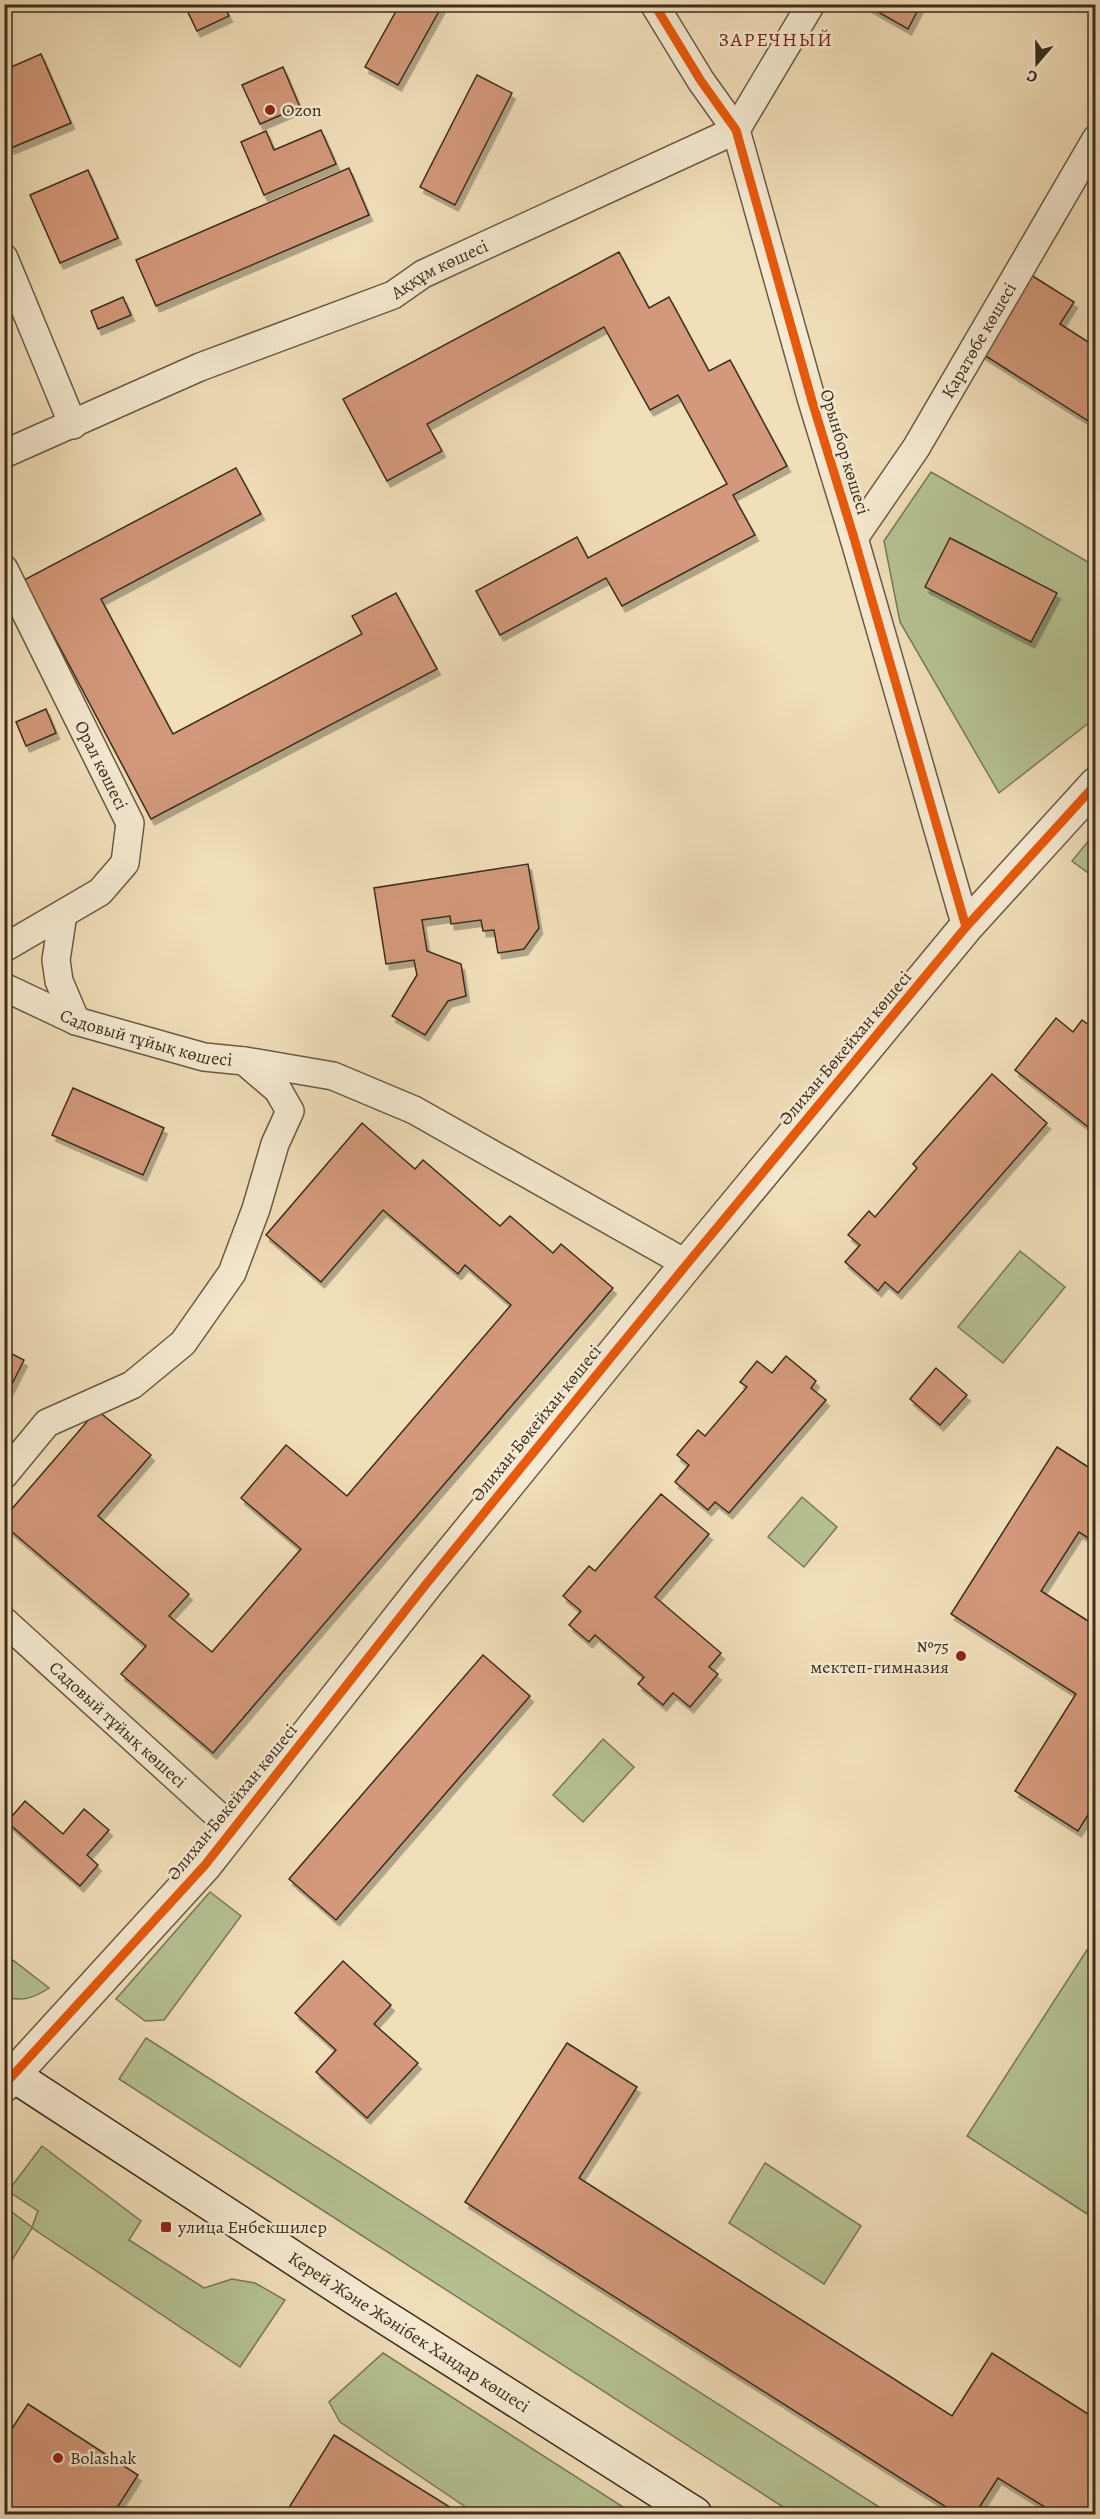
<svg xmlns="http://www.w3.org/2000/svg" width="1100" height="2519" font-family="Alegreya,serif">
	<style>
		.green { fill: #b6c293; stroke: #787858; stroke-width: 1.5 }
		.building { fill: #d4997c; stroke: #3b2d1d; stroke-width: 1.5; filter: url(#shadow) }
		.lines { fill: none; stroke-linecap: round; stroke-linejoin: round }
		.minor-casing { stroke: #685a44; stroke-width: 30 }
		.tertiary-casing { stroke: #685a44; stroke-width: 36 }
		.secondary-casing { stroke: #3b2d1d; stroke-width: 36 }
		.minor { stroke: #f6ead2; stroke-width: 27 }
		.tertiary { stroke: #f6ead2; stroke-width: 33 }
		.secondary { stroke: #f6ead2; stroke-width: 33 }
		.cycleway-casing { stroke: #f6ead2; stroke-width: 13 }
		.cycleway { stroke: #e8590c; stroke-width: 9 }
		.poi-dot { fill: #8f2418; stroke: #f6ead2; stroke-width: 2 }
		.labels { text-anchor: middle; stroke-width: 5; stroke-linejoin: round; paint-order: stroke }
		.poi-label { font-size: 18px; fill: #3b2d1d; stroke: #f6ead2; text-anchor: start }
		.street-label { font-size: 18px; fill: #3b2d1d; stroke: #f6ead2 }
		.neighbourhood-label { font-size: 20px; letter-spacing: 1.5px; fill: #7a1f14; stroke: #f6ead2 }
	</style>
	<defs>
		<filter id="shadow"><feDropShadow dx="3.5" dy="6" stdDeviation="0" flood-color="#0004"/></filter>
	</defs>
	<rect width="100%" height="100%" fill="#f1dfba"/>
	<filter id="stains"><feTurbulence type="fractalNoise" baseFrequency=".00333" numOctaves="4"/><feColorMatrix values="0 0 0 0 .2 0 0 0 0 .09 0 0 0 0 .02 0 0 0 .5 -.17"/></filter>
	<radialGradient id="worn" r=".72"><stop offset=".6" stop-color="#630" stop-opacity="0"/><stop offset="1" stop-color="#630" stop-opacity=".3"/></radialGradient>
	<g class="green">
		<path d="M 931,472 L 1095,566 L 1095,718 L 999,793 L 900,622 L 884,541 Z"/>
		<path d="M 1095,833 L 1096,877 L 1095,878 L 1072,861 Z"/>
		<path d="M 1020,1251 L 1065,1287 L 1003,1363 L 958,1327 Z"/>
		<path d="M 802,1497 L 837,1527 L 804,1567 L 768,1537 Z"/>
		<path d="M 603,1739 L 634,1767 L 583,1822 L 553,1795 Z"/>
		<path d="M 210,1892 L 241,1916 L 164,2020 L 145,2021 L 116,1999 Z"/>
		<path d="M 1087,1950 L 1096,1955 L 1095,2219 L 967,2136 Z"/>
		<path d="M 4,1954 L 5,1954 L 49,1988 C 34,1998 22,2002 5,1997 Z"/>
		<path d="M 146,2038 L 890,2514 L 794,2514 L 119,2079 Z"/>
		<path d="M 42,2146 L 141,2221 L 129,2240 L 204,2288 L 232,2279 L 255,2283 L 285,2300 L 240,2367 L 32,2228 L 5,2271 L 5,2207 L 32,2227 L 38,2211 L 8,2191 Z"/>
		<path d="M 765,2163 L 861,2226 L 824,2284 L 729,2223 Z"/>
		<path d="M 383,2353 L 634,2514 L 476,2514 L 340,2422 L 329,2402 Z"/>
	</g>
	<g class="building">
		<path d="M 184,4 L 223,4 L 229,16 L 197,31 Z"/>
		<path d="M 400,4 L 443,4 L 398,85 L 365,67 Z"/>
		<path d="M 864,4 L 921,4 L 908,29 Z"/>
		<path d="M 41,54 L 71,123 L 11,148 L 4,133 L 4,70 Z"/>
		<path d="M 283,67 L 300,107 L 260,124 L 242,85 Z"/>
		<path d="M 477,75 L 512,93 L 455,205 L 420,187 Z"/>
		<path d="M 321,130 L 336,164 L 264,195 L 241,142 L 266,131 L 274,150 Z"/>
		<path d="M 349,168 L 369,215 L 156,306 L 136,260 Z"/>
		<path d="M 88,170 L 118,238 L 60,263 L 30,195 Z"/>
		<path d="M 619,252 L 649,308 L 669,297 L 709,371 L 730,360 L 787,466 L 733,495 L 755,535 L 622,606 L 606,578 L 500,635 L 476,591 L 577,537 L 588,558 L 727,484 L 678,395 L 650,410 L 604,327 L 427,424 L 442,451 L 387,481 L 343,399 Z"/>
		<path d="M 1031,275 L 1074,302 L 1060,324 L 1096,347 L 1096,426 L 981,353 Z"/>
		<path d="M 123,297 L 131,315 L 98,329 L 91,311 Z"/>
		<path d="M 236,468 L 261,514 L 101,599 L 173,734 L 362,634 L 352,616 L 396,593 L 437,669 L 151,819 L 24,580 Z"/>
		<path d="M 950,538 L 1057,593 L 1031,642 L 925,587 Z"/>
		<path d="M 46,709 L 56,733 L 26,746 L 16,722 Z"/>
		<path d="M 528,864 L 539,928 L 524,949 L 498,953 L 494,930 L 483,931 L 481,920 L 451,924 L 450,916 L 422,920 L 427,951 L 461,964 L 466,996 L 448,1001 L 425,1035 L 392,1016 L 417,975 L 414,960 L 386,964 L 374,888 Z"/>
		<path d="M 1056,1018 L 1073,1032 L 1082,1020 L 1096,1030 L 1096,1133 L 1015,1070 Z"/>
		<path d="M 992,1074 L 1047,1123 L 898,1293 L 885,1282 L 878,1291 L 845,1262 L 860,1245 L 848,1235 L 869,1211 L 875,1217 L 917,1168 L 913,1164 Z"/>
		<path d="M 73,1088 L 164,1128 L 143,1175 L 52,1135 Z"/>
		<path d="M 362,1123 L 415,1169 L 423,1160 L 500,1226 L 510,1216 L 553,1253 L 561,1244 L 613,1288 L 213,1753 L 121,1674 L 146,1646 L 4,1525 L 4,1518 L 97,1410 L 151,1455 L 98,1516 L 189,1594 L 169,1616 L 212,1652 L 301,1549 L 241,1498 L 286,1445 L 347,1496 L 511,1305 L 465,1265 L 458,1274 L 383,1210 L 321,1282 L 266,1235 Z"/>
		<path d="M 4,1350 L 24,1360 L 4,1400 Z"/>
		<path d="M 786,1356 L 816,1381 L 811,1388 L 826,1400 L 729,1513 L 715,1502 L 708,1510 L 675,1482 L 689,1465 L 677,1455 L 698,1430 L 705,1436 L 747,1387 L 740,1382 L 757,1361 L 772,1373 Z"/>
		<path d="M 936,1368 L 967,1395 L 940,1425 L 910,1399 Z"/>
		<path d="M 1057,1447 L 1096,1472 L 1096,1543 L 1079,1532 L 1041,1591 L 1096,1626 L 1096,1802 L 1078,1831 L 1015,1791 L 1076,1694 L 951,1614 Z"/>
		<path d="M 661,1494 L 709,1534 L 655,1597 L 721,1653 L 709,1667 L 718,1674 L 690,1707 L 673,1693 L 663,1705 L 638,1684 L 644,1677 L 595,1635 L 589,1642 L 569,1625 L 581,1611 L 563,1596 L 589,1566 L 595,1571 Z"/>
		<path d="M 483,1655 L 530,1696 L 336,1920 L 289,1879 Z"/>
		<path d="M 25,1801 L 63,1834 L 84,1809 L 109,1830 L 87,1855 L 98,1865 L 80,1886 L 7,1822 Z"/>
		<path d="M 343,1961 L 391,2005 L 374,2024 L 418,2063 L 367,2118 L 316,2072 L 336,2050 L 295,2013 Z"/>
		<path d="M 567,2043 L 637,2087 L 579,2178 L 952,2416 L 992,2353 L 1096,2419 L 1096,2514 L 1056,2514 L 998,2478 L 975,2514 L 957,2514 L 465,2202 Z"/>
		<path d="M 28,2404 L 138,2475 L 113,2514 L 4,2514 L 4,2441 Z"/>
		<path d="M 334,2435 L 461,2514 L 285,2514 Z"/>
	</g>
	<g class="lines">
		<g class="minor-casing">
			<g id="minor">
				<path d="M 654,4 L 701,81 L 736,130 L 812,401 L 854,538 L 966,927"/>
				<path d="M 4,258 L 73,425"/>
				<path id="s1" d="M 4,454 L 200,367 L 393,295 L 423,274 L 736,130 L 811,4"/>
				<path id="s2" d="M 854,538 L 916,448 L 1096,139"/>
				<path id="s3" d="M 4,569 L 130,823 L 125,863 L 100,892 L 4,948"/>
				<path d="M 63,914 L 56,960 L 59,981 L 76,1021"/>
				<path id="s4" d="M 4,987 L 76,1021 L 204,1057 L 244,1061 L 278,1090 L 290,1111 L 275,1144 L 256,1209 L 232,1273 L 183,1343 L 132,1385 L 47,1423 L 4,1475"/>
				<path d="M 245,1061 L 333,1076 L 414,1110 L 687,1264"/>
				<path id="s5" d="M 4,1621 L 233,1829"/>
			</g>
		</g>
		<g class="tertiary-casing">
			<path id="tertiary" d="M 4,2085 L 205,1865 L 427,1583 L 687,1264 L 966,927 L 1096,784"/>
		</g>
		<g class="secondary-casing">
			<g id="secondary">
				<path id="s6" d="M 4,2069 L 361,2302 L 695,2514"/>
			</g>
		</g>
		<use href="#minor" class="minor"/>
		<use href="#tertiary" class="tertiary"/>
		<use href="#secondary" class="secondary"/>
		<g class="cycleway-casing">
			<g id="cycleway">
				<path d="M 654,4 L 701,81 L 736,130 L 812,401 L 854,538 L 966,927"/>
				<path d="M 4,2085 L 205,1865 L 427,1583 L 687,1264 L 966,927 L 1096,784"/>
			</g>
		</g>
		<use href="#cycleway" class="cycleway"/>
	</g>
	<g class="poi-dot">
		<circle cx="270" cy="110" r="6"/>
		<circle cx="961" cy="1656" r="6"/>
		<rect x="160" y="2221" width="12" height="12" rx="3"/>
		<circle cx="58" cy="2458" r="6"/>
	</g>
	<g class="labels">
		<g class="poi-label">
			<text x="282" y="116">Ozon</text>
			<text x="949" y="1652" text-anchor="end">№75<tspan x="949" dy="21">мектеп-гимназия</tspan></text>
			<text x="178" y="2233">улица Енбекшилер</text>
			<text x="70" y="2464">Bolashak</text>
		</g>
		<g class="street-label">
			<text dy="6" stroke="none"><textPath href="#s1" startOffset="474">Аққұм көшесі</textPath></text>
			<text dy="6" stroke="none"><textPath href="#s2" startOffset="234">Қаратөбе көшесі</textPath></text>
			<text transform="translate(845 452) rotate(73)" y="6">Орынбор көшесі</text>
			<text dy="6" stroke="none"><textPath href="#s3" startOffset="219">Орал көшесі</textPath></text>
			<text dy="6" stroke="none"><textPath href="#s4" startOffset="152">Садовый тұйық көшесі</textPath></text>
			<text transform="translate(845 1048) rotate(-50)" y="6">Әлихан Бөкейхан көшесі</text>
			<text transform="translate(536 1423) rotate(-51)" y="6">Әлихан Бөкейхан көшесі</text>
			<text dy="6" stroke="none"><textPath href="#s5" startOffset="154">Садовый тұйық көшесі</textPath></text>
			<text transform="translate(232 1802) rotate(-51)" y="6">Әлихан Бөкейхан көшесі</text>
			<text dy="6" stroke="none"><textPath href="#s6" startOffset="483">Керей Және Жәнібек Хандар көшесі</textPath></text>
		</g>
		<g class="neighbourhood-label">
			<text x="776" y="46">ЗАРЕЧНЫЙ</text>
		</g>
	</g>
	<rect width="1100" height="2519" fill="none" stroke="#f1dfba" stroke-width="24"/>
	<rect x="6" y="6" width="1088" height="2507" fill="none" stroke="#3b2d1d" stroke-width="3"/>
	<rect x="12" y="12" width="1076" height="2495" fill="none" stroke="#3b2d1d" stroke-width="1.5"/>
	<g transform="translate(1037 63) rotate(200)" stroke="#f6ead2" stroke-width="4.5" paint-order="stroke">
	<path d="M0-4.5L10 22L0 15L-10 22Z" fill="#3b2d1d"/>
	<text y="-9" font-size="16" font-weight="bold" text-anchor="middle" fill="#3b2d1d">С</text>
	</g>
	<rect width="100%" height="100%" filter="url(#stains)"/>
	<rect width="100%" height="100%" fill="url(#worn)"/>
</svg>
